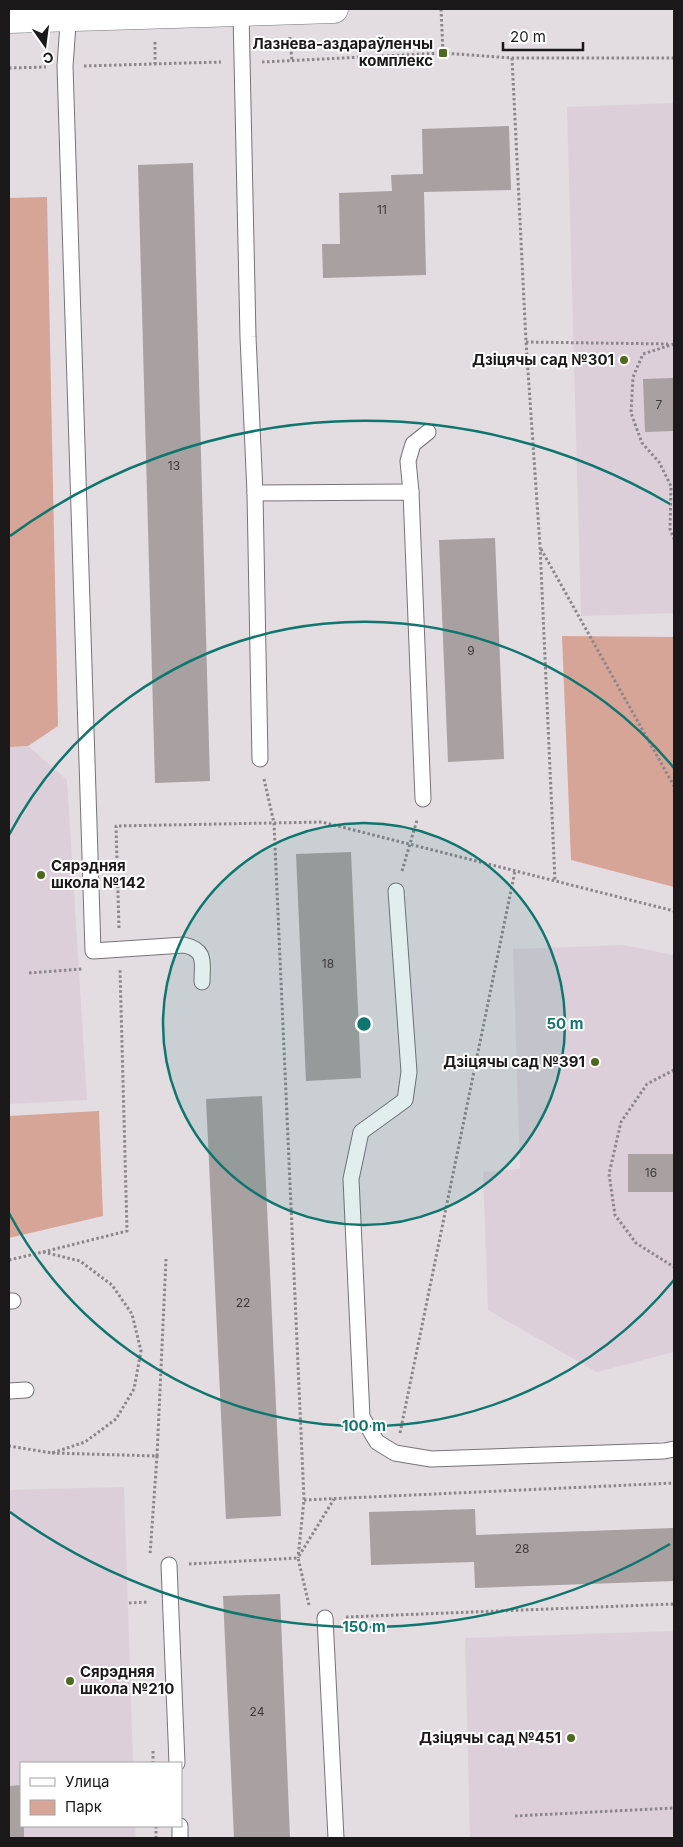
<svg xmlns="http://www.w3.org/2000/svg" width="683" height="1847" font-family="Inter,sans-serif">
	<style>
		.built { fill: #dccfda }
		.green { fill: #d7a598 }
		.building { fill: #a8a0a1 }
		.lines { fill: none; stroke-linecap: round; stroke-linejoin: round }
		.service-casing { stroke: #787377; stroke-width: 17 }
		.tertiary-casing { stroke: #787377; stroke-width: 29 }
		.path { stroke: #8b8689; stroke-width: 3; stroke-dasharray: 2.5 2.5; stroke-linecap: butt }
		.service { stroke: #fff; stroke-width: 15 }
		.tertiary { stroke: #fff; stroke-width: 28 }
		.ring { fill: none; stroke: #0f766e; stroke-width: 2.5 }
		.poi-dot { fill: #4d691d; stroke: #fff; stroke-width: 2 }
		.labels { text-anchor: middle; stroke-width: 4; stroke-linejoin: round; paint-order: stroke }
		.number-label { font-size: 12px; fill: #3e3a3c }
		.poi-label { font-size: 15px; font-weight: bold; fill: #1b181a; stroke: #fff; text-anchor: end }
		.centre { fill: #0f766e; stroke: #fff; stroke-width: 2.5 }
		.ring-label { font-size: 15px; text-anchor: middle; font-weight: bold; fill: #0f766e; stroke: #fff; stroke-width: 4; stroke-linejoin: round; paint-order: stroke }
	</style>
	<rect width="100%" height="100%" fill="#e3dce1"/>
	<g class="built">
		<path d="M 674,103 L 674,613 L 581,616 L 567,107 Z"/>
		<path d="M 28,746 L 67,780 L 87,1100 L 9,1104 L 9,747 Z"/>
		<path d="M 623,945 L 674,955 L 674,1352 L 597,1372 L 488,1310 L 483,1172 L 520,1169 L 513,949 Z"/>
		<path d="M 124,1487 L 133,1763 L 21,1763 L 21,1826 L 135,1826 L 136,1838 L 9,1838 L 9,1490 Z"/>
		<path d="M 674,1631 L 674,1838 L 470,1838 L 465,1638 Z"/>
	</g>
	<g class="green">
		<path d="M 47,197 L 58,726 L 28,746 L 9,747 L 9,198 Z"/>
		<path d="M 562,636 L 674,637 L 674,887 L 571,860 Z"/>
		<path d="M 99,1111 L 103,1216 L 9,1238 L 9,1116 Z"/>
	</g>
	<g class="building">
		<path d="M 509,126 L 511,190 L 424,192 L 426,275 L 323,278 L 322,244 L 340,244 L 339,193 L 392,191 L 391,175 L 423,174 L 422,129 Z"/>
		<path d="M 193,163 L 210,781 L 155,783 L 138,165 Z"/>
		<path d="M 674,378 L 674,431 L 645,432 L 643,379 Z"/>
		<path d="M 495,538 L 504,759 L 448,762 L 439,540 Z"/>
		<path d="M 351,852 L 361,1078 L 306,1081 L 296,854 Z"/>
		<path d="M 262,1096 L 281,1516 L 226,1519 L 206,1099 Z"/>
		<rect x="628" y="1154" width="46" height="38"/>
		<path d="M 475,1509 L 476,1535 L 674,1528 L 674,1581 L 475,1588 L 474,1562 L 371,1565 L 369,1512 Z"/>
		<path d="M 280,1594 L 290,1838 L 234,1838 L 223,1596 Z"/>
		<path d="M 21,1785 L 21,1826 L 24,1826 L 24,1838 L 9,1838 L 9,1786 Z"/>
	</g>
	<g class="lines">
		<g class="service-casing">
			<g id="service">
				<path d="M 69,10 L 65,66 L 93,951 L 184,945 C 207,950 202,963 202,982"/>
				<path d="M 241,12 L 248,337 L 255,493 L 260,759"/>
				<path d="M 411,492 L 408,461 L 413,444 L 428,432"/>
				<path d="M 255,493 L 411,492 L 423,799"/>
				<path d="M 396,891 L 409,1072 L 405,1100 L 361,1132 L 351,1179 L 362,1417 L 377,1442 L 395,1453 L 431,1459 L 664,1451 L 674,1449"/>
				<path d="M 9,1301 L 13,1301"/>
				<path d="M 9,1391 L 26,1390"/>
				<path d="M 169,1565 L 177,1763"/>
				<path d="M 325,1618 L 336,1838"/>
				<path d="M 180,1826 L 180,1838"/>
			</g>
		</g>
		<g class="tertiary-casing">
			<path id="tertiary" d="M 9,19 L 334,9"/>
		</g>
		<g class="path">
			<path d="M 441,9 L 443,53"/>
			<path d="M 290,37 L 292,62"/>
			<path d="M 155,42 L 155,64"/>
			<path d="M 512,58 L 526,342 L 540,546 L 555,881"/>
			<path d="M 262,62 L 443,53 L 512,58 L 674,58"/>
			<path d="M 84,66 L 221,62"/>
			<path d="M 9,68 L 46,67"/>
			<path d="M 526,342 L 668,344"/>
			<path d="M 674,344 L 643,354 L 633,377 L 631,413 L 642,443 L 659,462 L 671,486 L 670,529 L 674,539"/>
			<path d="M 541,549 L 674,786"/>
			<path d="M 264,779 L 274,823 L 304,1500 L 298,1558"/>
			<path d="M 402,871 L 417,820"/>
			<path d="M 119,928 L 116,826 L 322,822 L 674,911"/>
			<path d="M 29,973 L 82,969"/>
			<path d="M 674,1070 L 647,1084 L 621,1122 L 609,1174 L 615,1215 L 636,1243 L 674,1267"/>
			<path d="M 43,1252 L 127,1231 L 120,969"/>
			<path d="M 9,1260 L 43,1252 L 80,1261 L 112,1285 L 132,1314 L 141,1351 L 134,1389 L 116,1419 L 85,1442 L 52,1453 L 9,1446"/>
			<path d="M 400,1433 L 515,871"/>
			<path d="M 52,1453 L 157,1456 L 150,1555"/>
			<path d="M 157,1456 L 166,1259"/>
			<path d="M 304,1500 L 674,1483"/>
			<path d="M 299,1556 L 334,1499"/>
			<path d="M 189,1564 L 298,1558 L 309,1605"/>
			<path d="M 129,1603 L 149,1602"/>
			<path d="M 346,1617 L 674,1604"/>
			<path d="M 153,1751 L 153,1763"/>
			<path d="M 515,1816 L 674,1808"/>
			<path d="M 156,1826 L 156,1838"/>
		</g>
		<use href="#service" class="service"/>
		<use href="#tertiary" class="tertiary"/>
	</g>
	<circle cx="364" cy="1024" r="201" fill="#0f766e" fill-opacity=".12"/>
	<g class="ring">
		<circle cx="364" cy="1024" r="201"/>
		<path d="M674 1280A402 402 0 0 1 9 1213M9 835A402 402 0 0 1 674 768"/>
		<path d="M670 1544A603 603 0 0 1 10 1512M10 536A603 603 0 0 1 670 504"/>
	</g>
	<g class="poi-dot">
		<rect x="438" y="48" width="10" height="10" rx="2.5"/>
		<circle cx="624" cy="360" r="5"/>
		<circle cx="41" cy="875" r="5"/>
		<circle cx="595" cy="1062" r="5"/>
		<circle cx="70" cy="1681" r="5"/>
		<circle cx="571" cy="1738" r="5"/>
	</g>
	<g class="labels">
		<g class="number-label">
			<text x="382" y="214">11</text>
			<text x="659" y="409">7</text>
			<text x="174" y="470">13</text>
			<text x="471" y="655">9</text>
			<text x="328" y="968">18</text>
			<text x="651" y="1177">16</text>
			<text x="243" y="1307">22</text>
			<text x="522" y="1553">28</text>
			<text x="257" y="1716">24</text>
		</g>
		<g class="poi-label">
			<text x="433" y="49">Лазнева-аздараўленчы<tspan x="433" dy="17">комплекс</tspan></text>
			<text x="614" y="365">Дзіцячы сад №301</text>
			<text x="51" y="871" text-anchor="start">Сярэдняя<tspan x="51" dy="17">школа №142</tspan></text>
			<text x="585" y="1067">Дзіцячы сад №391</text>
			<text x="80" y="1677" text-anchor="start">Сярэдняя<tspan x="80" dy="17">школа №210</tspan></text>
			<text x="561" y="1743">Дзіцячы сад №451</text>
		</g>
	</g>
	<circle cx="364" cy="1024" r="8" class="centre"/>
	<g class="ring-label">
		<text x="565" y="1029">50 m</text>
		<text x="364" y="1431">100 m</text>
		<text x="364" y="1632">150 m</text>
	</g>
	<rect width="683" height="1847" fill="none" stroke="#1b181a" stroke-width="20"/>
	<rect x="20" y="1762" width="162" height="65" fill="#ffffff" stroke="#a4a3a3"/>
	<rect x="30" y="1778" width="25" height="8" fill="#ffffff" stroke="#a4a3a3"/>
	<text x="65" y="1787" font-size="15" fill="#1b181a">Улица</text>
	<rect x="30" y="1800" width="25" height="15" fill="#d7a598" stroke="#a4a3a3"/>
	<text x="65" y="1812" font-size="15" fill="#1b181a">Парк</text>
	<g transform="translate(45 45) rotate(166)" stroke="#ffffff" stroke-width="4" paint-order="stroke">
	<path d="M0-4L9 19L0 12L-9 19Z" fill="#1b181a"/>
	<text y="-8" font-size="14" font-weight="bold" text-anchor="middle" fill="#1b181a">С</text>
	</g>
	<path d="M503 42v8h80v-8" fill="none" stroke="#1b181a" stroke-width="2.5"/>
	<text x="510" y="42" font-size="15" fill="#1b181a" stroke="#ffffff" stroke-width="4" paint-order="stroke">20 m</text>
</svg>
